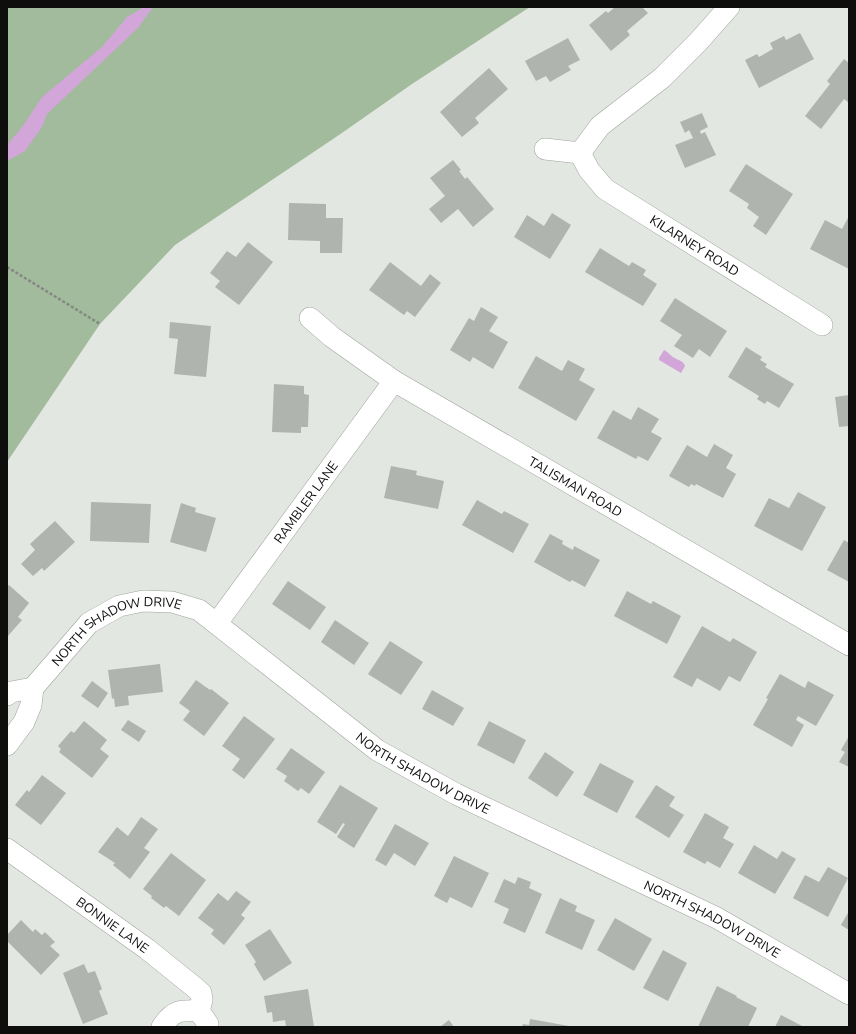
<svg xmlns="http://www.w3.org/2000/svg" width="856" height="1034" font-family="'Nunito Sans',sans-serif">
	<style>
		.green { fill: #a2bb9c }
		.water { fill: #d2a6d9 }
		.building { fill: #afb4ae }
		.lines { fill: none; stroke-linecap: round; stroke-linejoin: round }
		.minor-casing { stroke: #9fa49e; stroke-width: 22 }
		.path { stroke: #858783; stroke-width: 2.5; stroke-dasharray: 3 2; stroke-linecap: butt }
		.minor { stroke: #fff; stroke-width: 21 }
		.labels { text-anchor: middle; stroke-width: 3; stroke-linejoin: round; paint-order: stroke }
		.street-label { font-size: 13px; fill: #0e0f0d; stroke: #fff }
	</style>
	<rect width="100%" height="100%" fill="#e3e7e1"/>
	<path class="green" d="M 7,7 L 530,7 L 412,84 L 339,135 L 175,245 L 100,324 L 7,462 Z"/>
	<g class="water">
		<path d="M 141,7 L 153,7 L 138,28 L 47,114 L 42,127 L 25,151 L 7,161 L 7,145 L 23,126 L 42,97 L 102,47 L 127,17 L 141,9 Z"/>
		<path d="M 664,350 C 669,352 671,357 675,358 C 679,361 683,360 685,366 L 681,373 L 659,360 L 659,358 Z"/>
	</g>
	<g class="building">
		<path d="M 615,7 L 642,7 L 648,13 L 627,31 L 630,35 L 611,51 L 589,25 L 606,11 L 608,13 Z"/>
		<path d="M 800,33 L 814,59 L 759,88 L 745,60 L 757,54 L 759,57 L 773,49 L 770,43 L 784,36 L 786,40 Z"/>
		<path d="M 568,38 L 580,60 L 568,66 L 571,70 L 550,82 L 546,76 L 536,81 L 525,61 Z"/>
		<path d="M 844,59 L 849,63 L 849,103 L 844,99 L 821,129 L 805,116 L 830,84 L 827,81 Z"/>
		<path d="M 489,68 L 508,89 L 475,118 L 479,123 L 462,137 L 440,112 Z"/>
		<path d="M 702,113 L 708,127 L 700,131 L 701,134 L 705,132 L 716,155 L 685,168 L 675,145 L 693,138 L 689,130 L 685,133 L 680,122 Z"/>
		<path d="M 453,160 L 461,170 L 459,171 L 465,179 L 467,177 L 494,209 L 473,227 L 458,209 L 441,223 L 429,209 L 445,196 L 430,178 Z"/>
		<path d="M 746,164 L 793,194 L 766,235 L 753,226 L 759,217 L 747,208 L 749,204 L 729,191 Z"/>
		<path d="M 289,203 L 326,204 L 326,218 L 343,218 L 342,253 L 320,253 L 320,241 L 288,240 Z"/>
		<path d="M 552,213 L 571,225 L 550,259 L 514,237 L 527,215 L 544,226 Z"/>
		<path d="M 849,216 L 849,269 L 810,249 L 825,220 L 842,229 Z"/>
		<path d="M 248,242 L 273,262 L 239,305 L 215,287 L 220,281 L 210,273 L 227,251 L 236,257 Z"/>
		<path d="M 600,248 L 629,266 L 632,262 L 646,270 L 643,275 L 657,284 L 643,306 L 585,272 Z"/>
		<path d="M 390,262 L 421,286 L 430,274 L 441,283 L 415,317 L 407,311 L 404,315 L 369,290 Z"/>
		<path d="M 675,298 L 727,331 L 710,357 L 699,349 L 693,358 L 674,346 L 682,335 L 660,321 Z"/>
		<path d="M 481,307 L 498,317 L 489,331 L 508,342 L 493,369 L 473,357 L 470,362 L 450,350 L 469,318 L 474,321 Z"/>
		<path d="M 170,322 L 211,326 L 206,377 L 174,374 L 178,339 L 169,338 Z"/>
		<path d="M 746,347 L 762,357 L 760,360 L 767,364 L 765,367 L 794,384 L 779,408 L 767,401 L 765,404 L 757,399 L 759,396 L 728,377 Z"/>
		<path d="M 536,356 L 562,371 L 568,360 L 585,369 L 579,380 L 595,389 L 576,421 L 518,388 Z"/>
		<path d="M 274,384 L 304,386 L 304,394 L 309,395 L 308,427 L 301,427 L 301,433 L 272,432 Z"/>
		<path d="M 849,395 L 849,426 L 839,427 L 835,397 Z"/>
		<path d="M 638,407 L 659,419 L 651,432 L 662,438 L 648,461 L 638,456 L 636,459 L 597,438 L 613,410 L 631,420 Z"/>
		<path d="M 714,444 L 733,455 L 726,468 L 736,474 L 723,498 L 696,484 L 695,486 L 691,484 L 689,487 L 669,476 L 687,445 L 707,457 Z"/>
		<path d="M 391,466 L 417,471 L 416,475 L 444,481 L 438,509 L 384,498 Z"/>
		<path d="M 798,492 L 826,507 L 802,551 L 754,526 L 769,498 L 789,508 Z"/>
		<path d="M 477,500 L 502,514 L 504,511 L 529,524 L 513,553 L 462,525 Z"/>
		<path d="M 91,502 L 151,504 L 149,543 L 90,541 Z"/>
		<path d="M 181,503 L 196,508 L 195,512 L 216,518 L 206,552 L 170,542 Z"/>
		<path d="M 55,521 L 75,542 L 44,571 L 42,568 L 33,576 L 21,564 L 35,550 L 30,544 Z"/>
		<path d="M 550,534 L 563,541 L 562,544 L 573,550 L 574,546 L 600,560 L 585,587 L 572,580 L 570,582 L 534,562 Z"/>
		<path d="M 844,540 L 849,543 L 849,582 L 827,570 Z"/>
		<path d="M 288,581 L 326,607 L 310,630 L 272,604 Z"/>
		<path d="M 9,585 L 29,603 L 18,617 L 22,620 L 7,637 L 7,587 Z"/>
		<path d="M 627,591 L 651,604 L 653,601 L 681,616 L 667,644 L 614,616 Z"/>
		<path d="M 335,620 L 369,643 L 354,665 L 321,642 Z"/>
		<path d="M 702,626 L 730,642 L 733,638 L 757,652 L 740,682 L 729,676 L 720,691 L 697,678 L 692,687 L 673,677 Z"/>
		<path d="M 390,641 L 423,662 L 401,695 L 368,674 Z"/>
		<path d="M 160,664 L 163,692 L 128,696 L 129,705 L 115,707 L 114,698 L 112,699 L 108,670 Z"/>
		<path d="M 780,674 L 805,688 L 808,681 L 834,695 L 816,726 L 798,716 L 796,720 L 804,725 L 792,747 L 753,725 L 768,699 L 766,698 Z"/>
		<path d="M 196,680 L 210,690 L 211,689 L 229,703 L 204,736 L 183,720 L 190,711 L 179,703 Z"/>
		<path d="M 92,681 L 108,693 L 98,708 L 81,696 Z"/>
		<path d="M 432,690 L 464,708 L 453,726 L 422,709 Z"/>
		<path d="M 244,716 L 275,739 L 244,779 L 232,770 L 240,759 L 222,746 Z"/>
		<path d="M 128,720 L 146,731 L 139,742 L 121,730 Z"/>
		<path d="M 84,721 L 107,740 L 100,749 L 109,756 L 92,778 L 59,752 L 61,749 L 58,746 L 71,731 L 74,733 Z"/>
		<path d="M 489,721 L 526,740 L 514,764 L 477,745 Z"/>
		<path d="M 849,736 L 849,767 L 839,762 L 845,752 L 841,750 Z"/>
		<path d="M 291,748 L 325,772 L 309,794 L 301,788 L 298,791 L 284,781 L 287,776 L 276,769 Z"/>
		<path d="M 545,752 L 574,772 L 557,797 L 528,778 Z"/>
		<path d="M 600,763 L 634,781 L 617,813 L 583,795 Z"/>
		<path d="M 42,775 L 66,793 L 41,825 L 15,805 L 27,790 L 29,792 Z"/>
		<path d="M 340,785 L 378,808 L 354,848 L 337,837 L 345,824 L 343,823 L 336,834 L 317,822 Z"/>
		<path d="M 656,785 L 675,797 L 669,806 L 684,815 L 669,838 L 635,817 Z"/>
		<path d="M 705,813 L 729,827 L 723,838 L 734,844 L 720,868 L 707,861 L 705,864 L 683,852 Z"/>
		<path d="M 141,817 L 158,829 L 144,848 L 150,852 L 130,879 L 113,865 L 115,863 L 98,852 L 117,827 L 128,836 Z"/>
		<path d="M 395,824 L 429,843 L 415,866 L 394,853 L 386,866 L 375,860 Z"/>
		<path d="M 754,845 L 777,859 L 782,851 L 796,859 L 775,894 L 738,873 Z"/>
		<path d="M 171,853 L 206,880 L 179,916 L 166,906 L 164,908 L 151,898 L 152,896 L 143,889 Z"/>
		<path d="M 454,856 L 489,873 L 472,908 L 450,897 L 447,903 L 434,896 Z"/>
		<path d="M 828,867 L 848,878 L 828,917 L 793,898 L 805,875 L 819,882 Z"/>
		<path d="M 518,877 L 531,882 L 529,888 L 542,894 L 525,933 L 503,923 L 509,909 L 494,902 L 504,879 L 515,884 Z"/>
		<path d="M 236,891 L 251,902 L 241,915 L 245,918 L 224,945 L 211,934 L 214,930 L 198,918 L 218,893 L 228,901 Z"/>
		<path d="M 560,898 L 577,906 L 575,911 L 595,920 L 582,950 L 545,933 Z"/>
		<path d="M 849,911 L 849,930 L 841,925 Z"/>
		<path d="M 615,918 L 652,939 L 634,971 L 597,950 Z"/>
		<path d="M 21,920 L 33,932 L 35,929 L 42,935 L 45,932 L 55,942 L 50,946 L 60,955 L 41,975 L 7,941 L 7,935 Z"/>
		<path d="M 270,929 L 292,963 L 264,981 L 254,964 L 256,962 L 245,945 Z"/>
		<path d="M 663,950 L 687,963 L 668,1001 L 643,988 Z"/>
		<path d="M 84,964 L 88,973 L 95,971 L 102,989 L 99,991 L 108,1014 L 83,1024 L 63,973 Z"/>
		<path d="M 717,986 L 737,996 L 736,997 L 757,1008 L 748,1027 L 698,1027 Z"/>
		<path d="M 308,989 L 314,1027 L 286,1027 L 285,1020 L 273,1022 L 272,1012 L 267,1013 L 264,996 Z"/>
		<path d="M 781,1015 L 804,1027 L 775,1027 Z"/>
		<path d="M 530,1019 L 569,1026 L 569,1027 L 522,1027 L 523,1024 L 529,1025 Z"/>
		<path d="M 449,1020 L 454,1027 L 440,1027 Z"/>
	</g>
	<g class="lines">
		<g class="minor-casing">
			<g id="minor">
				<path d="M 545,149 L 580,153 L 600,126 L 662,78 L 698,42 L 729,7"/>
				<path id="s1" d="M 580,153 L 589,170 L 605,189 L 822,325"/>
				<path id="s2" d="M 310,318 L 332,337 L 394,381 L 849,645"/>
				<path id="s3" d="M 217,623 L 394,381"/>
				<path d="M 7,695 L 11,692 L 33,688"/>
				<path id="s4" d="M 7,745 L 24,722 L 31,705 L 33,688 L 89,623 L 119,606 L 143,601 L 172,602 L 199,610 L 377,750 L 456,794 L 717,918 L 849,994"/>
				<path id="s5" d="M 7,849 L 147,949 L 193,986 L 201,993 L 202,1000 L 199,1011"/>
				<path d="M 199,1011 L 208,1024 L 208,1027"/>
				<path d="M 162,1027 C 173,1010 180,1010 199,1011"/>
			</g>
		</g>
		<path class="path" d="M 7,267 L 100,324"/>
		<use href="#minor" class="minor"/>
	</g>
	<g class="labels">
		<g class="street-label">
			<text dy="5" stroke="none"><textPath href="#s1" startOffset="150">KILARNEY ROAD</textPath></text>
			<text dy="5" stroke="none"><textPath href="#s2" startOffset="315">TALISMAN ROAD</textPath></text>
			<text dy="5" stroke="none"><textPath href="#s3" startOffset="150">RAMBLER LANE</textPath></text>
			<text dy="5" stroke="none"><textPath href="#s4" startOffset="172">NORTH SHADOW DRIVE</textPath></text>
			<text dy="5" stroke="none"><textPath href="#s4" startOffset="544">NORTH SHADOW DRIVE</textPath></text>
			<text dy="5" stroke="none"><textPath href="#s4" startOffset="868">NORTH SHADOW DRIVE</textPath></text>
			<text dy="5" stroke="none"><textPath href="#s5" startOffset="130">BONNIE LANE</textPath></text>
		</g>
	</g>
	<rect width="856" height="1034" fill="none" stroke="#0e0f0d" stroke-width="16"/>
</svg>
